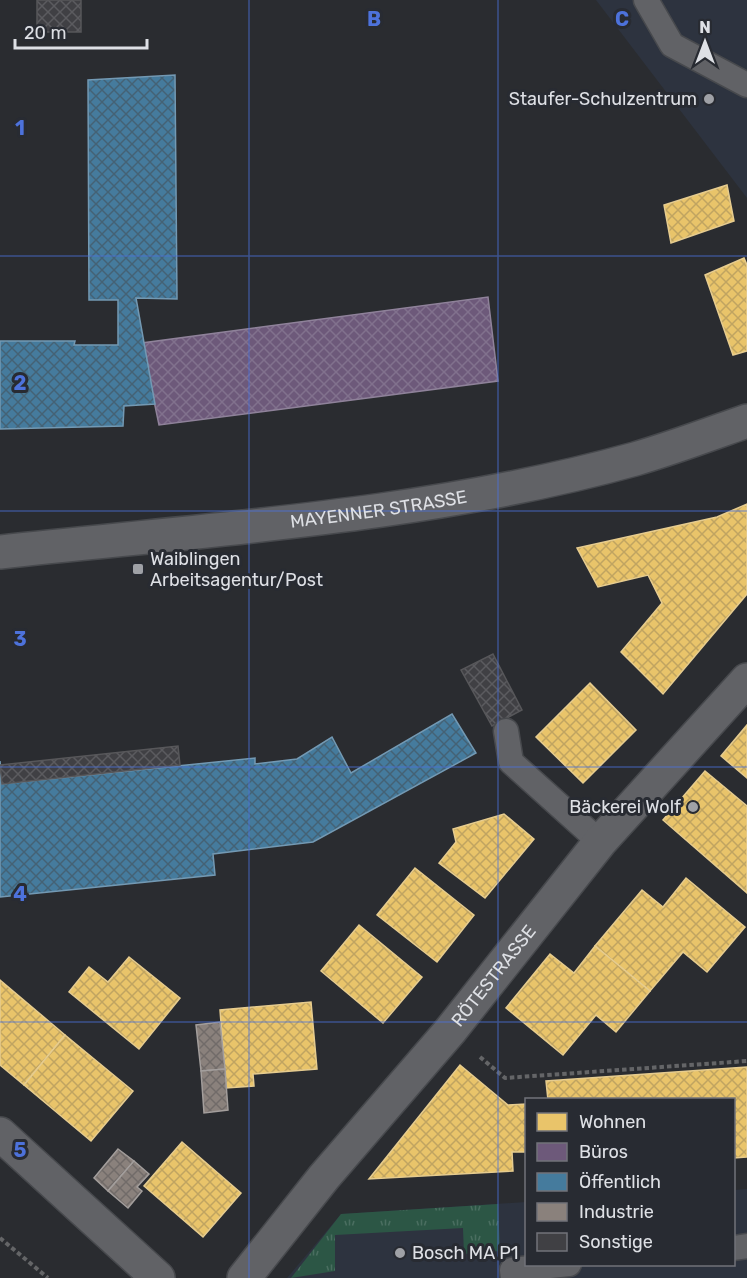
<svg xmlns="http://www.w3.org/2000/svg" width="747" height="1278" font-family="Rubik,sans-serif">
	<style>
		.built { fill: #2d333f }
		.grass { fill: url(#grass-tufts) }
		.homes { fill: url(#homes-cross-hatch); stroke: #e6cc8f; stroke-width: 1.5 }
		.offices { fill: url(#offices-cross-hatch); stroke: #8f829a; stroke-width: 1.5 }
		.public { fill: url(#public-cross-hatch); stroke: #7399b3; stroke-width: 1.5 }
		.industry { fill: url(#industry-cross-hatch); stroke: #a39e9c; stroke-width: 1.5 }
		.building { fill: url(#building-cross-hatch); stroke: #57575a; stroke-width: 1.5 }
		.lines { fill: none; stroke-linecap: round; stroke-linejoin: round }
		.lane-casing { stroke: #47494d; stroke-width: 27 }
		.street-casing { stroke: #47494d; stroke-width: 36 }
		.path { stroke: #646567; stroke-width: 4; stroke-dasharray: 4.5 3; stroke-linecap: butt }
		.lane { stroke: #616266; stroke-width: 24 }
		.street { stroke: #616266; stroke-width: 33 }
		.grid { fill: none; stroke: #4d72db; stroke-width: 1.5; stroke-opacity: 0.55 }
		.poi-dot { fill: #9fa1a6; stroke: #282b32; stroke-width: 2 }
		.labels { text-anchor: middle; stroke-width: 6; stroke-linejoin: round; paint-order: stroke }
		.poi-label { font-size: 18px; fill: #dee0e5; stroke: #282b32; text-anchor: end }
		.street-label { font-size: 18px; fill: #dee0e5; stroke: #282b32 }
		.grid-label { font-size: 20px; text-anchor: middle; font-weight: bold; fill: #4d72db; stroke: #282b32; stroke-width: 6; stroke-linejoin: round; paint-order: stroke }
	</style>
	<defs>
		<pattern id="grass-tufts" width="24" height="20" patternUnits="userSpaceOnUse" patternTransform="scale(1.5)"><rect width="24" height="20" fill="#2c5645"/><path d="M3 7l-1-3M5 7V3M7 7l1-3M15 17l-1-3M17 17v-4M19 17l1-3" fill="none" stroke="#4a6e60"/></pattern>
		<pattern id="homes-cross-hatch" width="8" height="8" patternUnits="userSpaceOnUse" patternTransform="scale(1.5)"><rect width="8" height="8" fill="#e9c46a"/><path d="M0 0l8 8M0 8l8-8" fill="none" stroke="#c0a461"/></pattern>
		<pattern id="offices-cross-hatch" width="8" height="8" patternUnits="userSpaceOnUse" patternTransform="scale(1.5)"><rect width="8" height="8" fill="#6d597a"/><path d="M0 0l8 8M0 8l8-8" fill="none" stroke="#81718d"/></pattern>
		<pattern id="public-cross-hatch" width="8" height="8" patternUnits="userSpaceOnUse" patternTransform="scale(1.5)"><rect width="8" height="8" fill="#457b9d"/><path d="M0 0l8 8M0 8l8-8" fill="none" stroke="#446275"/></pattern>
		<pattern id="industry-cross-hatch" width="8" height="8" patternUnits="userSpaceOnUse" patternTransform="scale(1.5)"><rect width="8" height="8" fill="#8a817c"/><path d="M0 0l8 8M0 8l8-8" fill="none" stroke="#716b69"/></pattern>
		<pattern id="building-cross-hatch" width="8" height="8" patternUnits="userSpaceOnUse" patternTransform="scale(1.5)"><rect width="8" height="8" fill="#404044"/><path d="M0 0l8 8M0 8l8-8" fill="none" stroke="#5b5b5f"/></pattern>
	</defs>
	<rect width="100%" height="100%" fill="#2a2c30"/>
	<g class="built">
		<path d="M 596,0 L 747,0 L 747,198 Z"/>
		<path d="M 747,1189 L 747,1278 L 287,1278 L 341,1214 L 526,1202 L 526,1264 L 734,1264 L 734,1190 Z"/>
	</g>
	<path class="grass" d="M 498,1204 L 500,1251 L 464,1254 L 463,1228 L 335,1235 L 335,1271 L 291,1278 L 341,1214 Z"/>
	<g class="homes">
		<path d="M 727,185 L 734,221 L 671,243 L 664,205 Z"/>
		<path d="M 744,258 L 747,265 L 747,351 L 733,355 L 705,275 Z"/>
		<path d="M 747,504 L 747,594 L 663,694 L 621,652 L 662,603 L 648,575 L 598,587 L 577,548 L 717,517 Z"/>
		<path d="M 590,683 L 636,730 L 583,783 L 536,737 Z"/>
		<path d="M 747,725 L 747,778 L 721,756 Z"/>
		<path d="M 705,771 L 747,806 L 747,893 L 663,820 Z"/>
		<path d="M 504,814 L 534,839 L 485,898 L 439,863 L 456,842 L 453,829 Z"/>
		<path d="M 415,868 L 474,915 L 437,962 L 377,915 Z"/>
		<path d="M 686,878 L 745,927 L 707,972 L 683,952 L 650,991 L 595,946 L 642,890 L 663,907 Z"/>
		<path d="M 359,925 L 422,977 L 383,1023 L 321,971 Z"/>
		<path d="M 595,946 L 650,991 L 616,1032 L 596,1015 L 563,1055 L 506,1008 L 550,954 L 574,973 Z"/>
		<path d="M 129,957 L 180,998 L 139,1049 L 69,992 L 89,967 L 108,982 Z"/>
		<path d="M 0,980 L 65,1035 L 24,1085 L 0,1065 Z"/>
		<path d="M 311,1002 L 317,1069 L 253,1074 L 254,1086 L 226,1088 L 220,1010 Z"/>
		<path d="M 65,1035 L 133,1091 L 91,1141 L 24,1085 Z"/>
		<path d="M 460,1065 L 508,1105 L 526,1104 L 526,1152 L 512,1152 L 513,1171 L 369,1179 Z"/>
		<path d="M 747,1067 L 747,1157 L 734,1158 L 734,1100 L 548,1100 L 546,1081 Z"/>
		<path d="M 182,1142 L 241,1193 L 203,1237 L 144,1186 Z"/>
	</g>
	<path class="offices" d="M 488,297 L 498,381 L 159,425 L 142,343 Z"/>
	<g class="public">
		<path d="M 175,75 L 177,299 L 136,298 L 155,404 L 124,406 L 123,426 L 0,429 L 0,341 L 75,341 L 74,345 L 118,345 L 118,300 L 89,300 L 88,80 Z"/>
		<path d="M 452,714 L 476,753 L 313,842 L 213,854 L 215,875 L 0,897 L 0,761 L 2,784 L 255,758 L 255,764 L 297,759 L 332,737 L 351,773 Z"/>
	</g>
	<g class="industry">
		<path d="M 220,1022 L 225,1069 L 201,1071 L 196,1025 Z"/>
		<path d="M 225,1069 L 228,1110 L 204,1113 L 201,1071 Z"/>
		<path d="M 118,1149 L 134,1161 L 108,1191 L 94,1178 Z"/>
		<path d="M 134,1161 L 149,1174 L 137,1187 L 142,1191 L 128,1208 L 108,1191 Z"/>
	</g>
	<g class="building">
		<rect x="37" y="0" width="44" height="32"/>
		<path d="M 493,654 L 522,710 L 492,726 L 461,670 Z"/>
		<path d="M 178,746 L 180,765 L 2,784 L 0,765 Z"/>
	</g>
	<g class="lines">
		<g class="lane-casing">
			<g id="lane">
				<path d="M 646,0 L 672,45 L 747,85"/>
				<path d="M 506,731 L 511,762 L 600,842"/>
				<path d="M 734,1248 L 747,1246"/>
				<path d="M 513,1278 L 512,1270 L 569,1264"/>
			</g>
		</g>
		<g class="street-casing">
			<g id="street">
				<path id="s1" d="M 0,552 C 212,529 430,516 635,459 C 673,448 710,434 747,421"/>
				<path d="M 0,1134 L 158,1278"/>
				<path id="s2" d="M 244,1278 L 324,1177 L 450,1031 L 600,842 L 747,680"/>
			</g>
		</g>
		<g class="path">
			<path d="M 480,1057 L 505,1078 L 747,1061"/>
			<path d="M 0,1238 L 48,1278"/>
		</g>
		<use href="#lane" class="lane"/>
		<use href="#street" class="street"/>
	</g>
	<path class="grid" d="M 249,0 L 249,1278M 498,0 L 498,1278M 0,256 L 747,256M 0,511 L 747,511M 0,767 L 747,767M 0,1022 L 747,1022"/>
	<g class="poi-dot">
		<circle cx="709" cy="99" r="6"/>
		<rect x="132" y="563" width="12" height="12" rx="3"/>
		<circle cx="693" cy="807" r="6"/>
		<circle cx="400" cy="1253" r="6"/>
	</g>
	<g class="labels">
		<g class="poi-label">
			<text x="697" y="105">Staufer-Schulzentrum</text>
			<text x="150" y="565" text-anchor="start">Waiblingen<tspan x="150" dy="21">Arbeitsagentur/Post</tspan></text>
			<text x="681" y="813">Bäckerei Wolf</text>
			<text x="412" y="1259" text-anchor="start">Bosch MA P1</text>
		</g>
		<g class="street-label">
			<text dy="6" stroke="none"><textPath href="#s1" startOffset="381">MAYENNER STRASSE</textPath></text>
			<text dy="6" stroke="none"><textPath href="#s2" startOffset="392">RÖTESTRASSE</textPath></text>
		</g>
	</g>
	<g class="grid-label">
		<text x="374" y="26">B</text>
		<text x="622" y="26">C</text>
		<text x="20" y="135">1</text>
		<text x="20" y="390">2</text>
		<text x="20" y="646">3</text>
		<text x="20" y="901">4</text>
		<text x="20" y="1157">5</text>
	</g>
	<rect x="525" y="1098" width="210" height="168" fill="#282b32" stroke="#71737a" stroke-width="1.5"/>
	<rect x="537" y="1113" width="30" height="18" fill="#e9c46a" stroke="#71737a" stroke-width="1.5"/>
	<text x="579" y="1128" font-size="18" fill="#dee0e5">Wohnen</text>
	<rect x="537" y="1143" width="30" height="18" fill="#6d597a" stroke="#71737a" stroke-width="1.5"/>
	<text x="579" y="1158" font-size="18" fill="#dee0e5">Büros</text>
	<rect x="537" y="1173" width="30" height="18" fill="#457b9d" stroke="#71737a" stroke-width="1.5"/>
	<text x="579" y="1188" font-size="18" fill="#dee0e5">Öffentlich</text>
	<rect x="537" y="1203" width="30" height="18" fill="#8a817c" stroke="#71737a" stroke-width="1.5"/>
	<text x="579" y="1218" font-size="18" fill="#dee0e5">Industrie</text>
	<rect x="537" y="1233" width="30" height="18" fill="#404044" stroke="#71737a" stroke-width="1.5"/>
	<text x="579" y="1248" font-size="18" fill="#dee0e5">Sonstige</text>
	<g transform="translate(705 42)" stroke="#282b32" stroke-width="4.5" paint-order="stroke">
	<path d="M0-4.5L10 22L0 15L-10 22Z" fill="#dee0e5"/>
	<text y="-9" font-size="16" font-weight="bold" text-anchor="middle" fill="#dee0e5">N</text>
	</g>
	<path d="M15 39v9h132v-9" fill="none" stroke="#dee0e5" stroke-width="3"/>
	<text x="24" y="39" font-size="18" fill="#dee0e5" stroke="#282b32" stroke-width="4.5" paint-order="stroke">20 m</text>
</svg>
